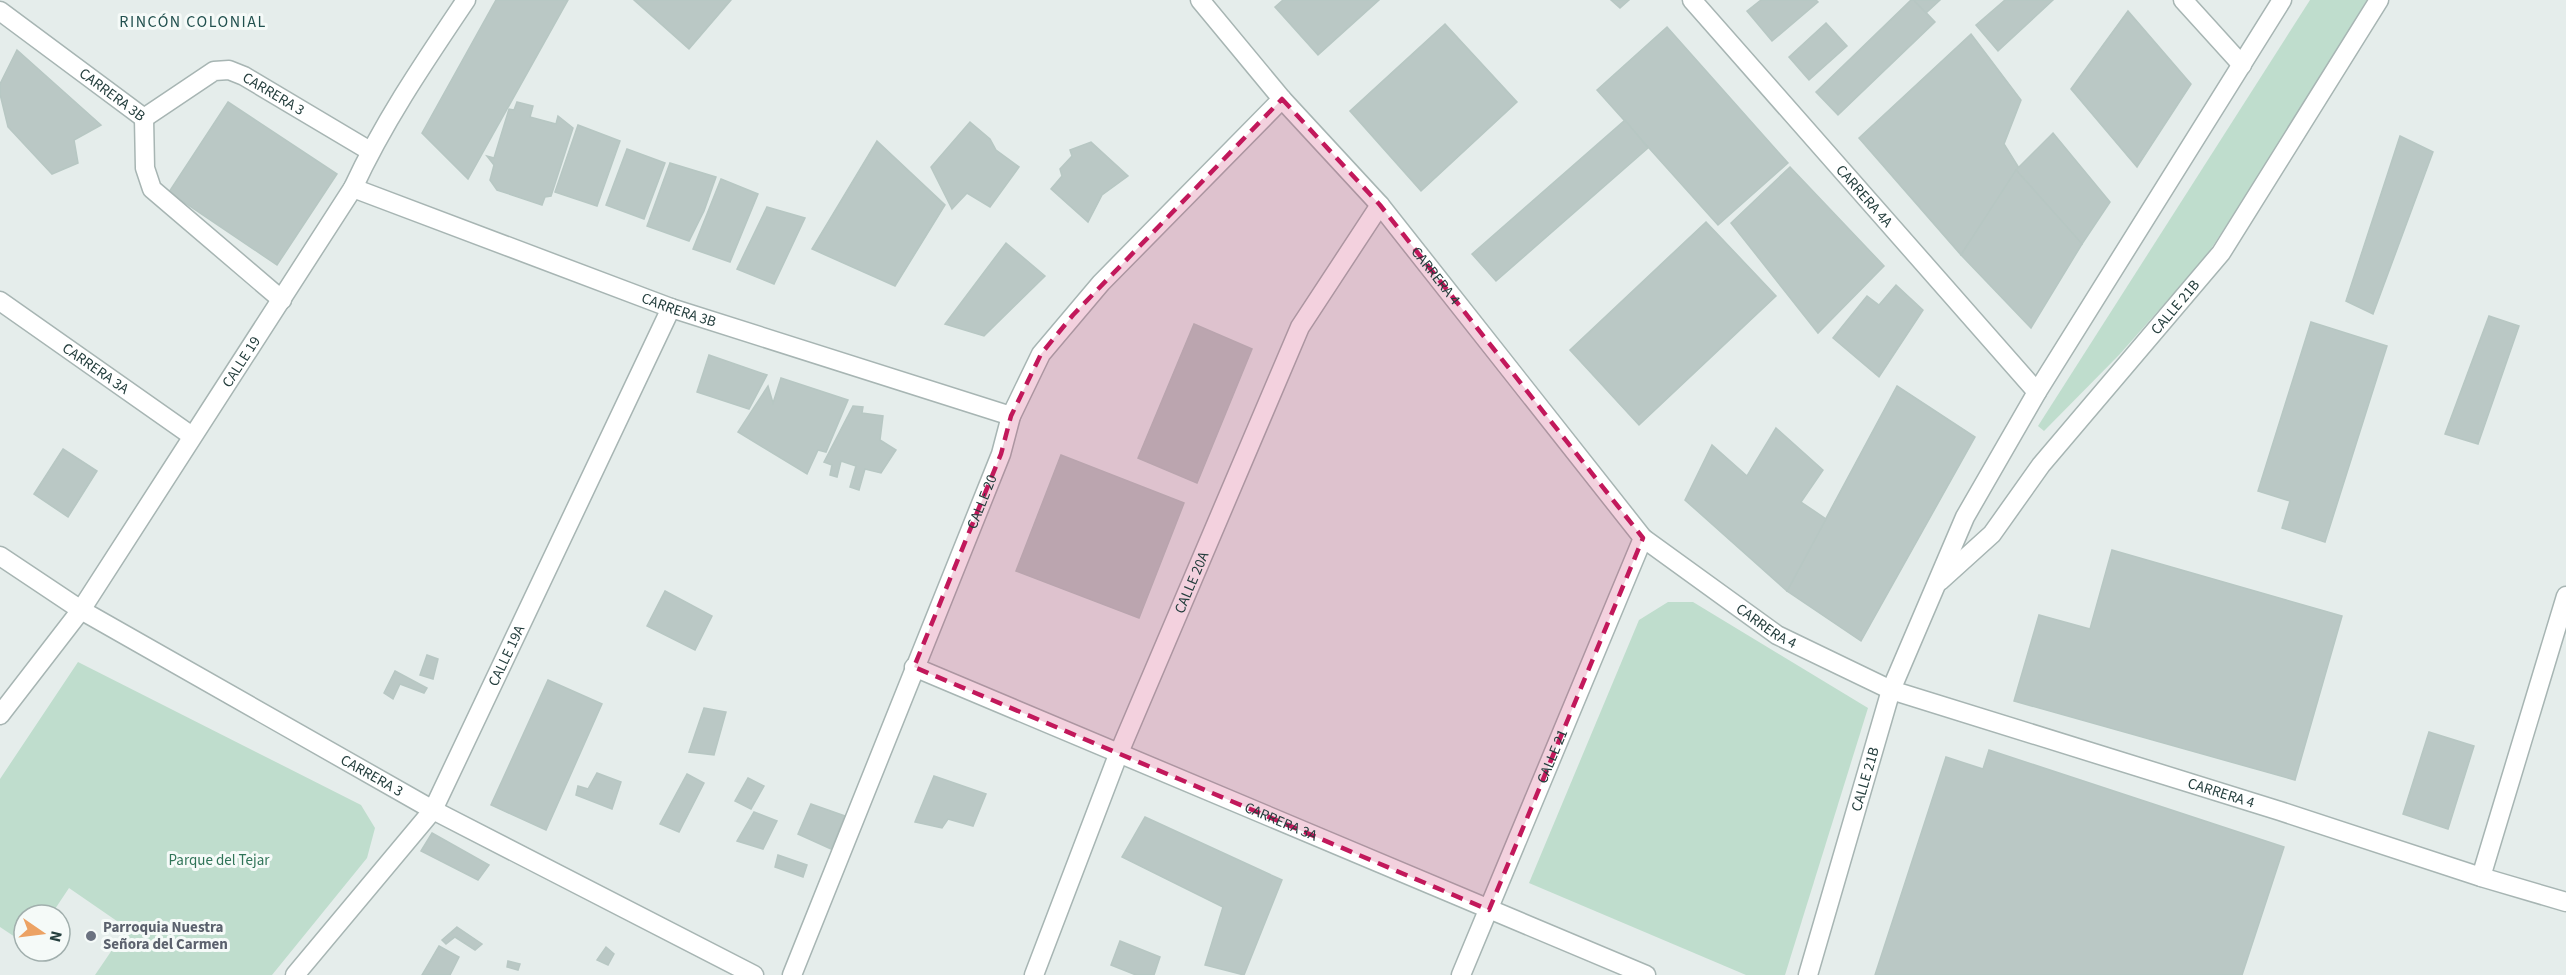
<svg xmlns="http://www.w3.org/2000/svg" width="2566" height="975" font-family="'Source Sans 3',sans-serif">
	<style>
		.green { fill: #bfddcd }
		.building { fill: #bac8c5; stroke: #b7c7c3; stroke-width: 1.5 }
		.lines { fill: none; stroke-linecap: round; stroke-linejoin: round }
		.minor-casing { stroke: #a7b5b3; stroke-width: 21 }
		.minor { stroke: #fff; stroke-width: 18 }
		.marked { fill: #c2185b; fill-opacity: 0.2; stroke: #c2185b; stroke-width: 4.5; stroke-dasharray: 12 8; stroke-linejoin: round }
		.worship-dot { fill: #6b7280; stroke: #f5faf8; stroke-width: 2 }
		.labels { text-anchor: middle; stroke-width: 6; stroke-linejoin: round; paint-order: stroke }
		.street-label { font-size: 15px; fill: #243e3d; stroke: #f5faf8 }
		.park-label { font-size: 15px; fill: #307458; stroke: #f5faf8 }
		.worship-label { font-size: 15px; font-weight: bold; fill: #5b616d; stroke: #f5faf8; text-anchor: start }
		.neighbourhood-label { font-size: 16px; letter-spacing: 1.5px; fill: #21504e; stroke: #f5faf8 }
	</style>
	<rect width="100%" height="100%" fill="#e5edeb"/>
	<g class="green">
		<path d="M 2310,0 L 2367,0 L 2277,148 L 2205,258 L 2119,355 L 2044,431 L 2038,426 Z"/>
		<path d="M 1668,602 L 1693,602 L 1868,708 L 1785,975 L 1746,975 L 1529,883 L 1639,620 Z"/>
		<path d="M 78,662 L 361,805 L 375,828 L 367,858 L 272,975 L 95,975 L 127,928 L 69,888 L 51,915 L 24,915 L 24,943 L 0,927 L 0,779 Z"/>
	</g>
	<g class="building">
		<path d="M 496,0 L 568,0 L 468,179 L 422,133 Z"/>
		<path d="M 634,0 L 731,0 L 689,49 Z"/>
		<path d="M 1283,0 L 1379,0 L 1318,55 L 1275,7 Z"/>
		<path d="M 1611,0 L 1629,0 L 1620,8 Z"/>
		<path d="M 1761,0 L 1816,0 L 1818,2 L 1772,41 L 1747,11 Z"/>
		<path d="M 1911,0 L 1914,0 L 1935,22 L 1838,115 L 1816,92 Z"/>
		<path d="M 1914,0 L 1940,0 L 1926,13 Z"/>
		<path d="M 2005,0 L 2053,0 L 1998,51 L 1976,25 Z"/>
		<path d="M 2128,11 L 2191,84 L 2137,167 L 2071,89 Z"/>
		<path d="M 1826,23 L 1847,46 L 1809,80 L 1789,57 Z"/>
		<path d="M 1445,24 L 1517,102 L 1421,191 L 1350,111 Z"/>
		<path d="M 1667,27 L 1788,163 L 1718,225 L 1597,90 Z"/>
		<path d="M 1971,34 L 2021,100 L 2004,144 L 2019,168 L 1961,255 L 1859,138 Z"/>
		<path d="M 17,50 L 101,125 L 74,140 L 78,163 L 52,174 L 8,127 L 0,94 L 0,84 Z"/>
		<path d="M 228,102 L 337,174 L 277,265 L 169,192 Z"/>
		<path d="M 517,102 L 533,106 L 530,117 L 556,124 L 558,116 L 573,128 L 551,196 L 545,197 L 542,205 L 497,190 L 490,180 L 494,165 L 487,156 L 494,158 L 509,109 L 514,110 Z"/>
		<path d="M 1625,120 L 1648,148 L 1496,281 L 1472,254 Z"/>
		<path d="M 970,122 L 990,139 L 996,150 L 1019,167 L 990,207 L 967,193 L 952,209 L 931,167 Z"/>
		<path d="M 578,125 L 620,141 L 597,206 L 555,192 Z"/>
		<path d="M 2053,133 L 2110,202 L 2082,244 L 2016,170 Z"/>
		<path d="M 2400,136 L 2433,152 L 2373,314 L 2346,301 Z"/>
		<path d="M 877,141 L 945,205 L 895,286 L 812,249 Z"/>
		<path d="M 1091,142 L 1128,176 L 1102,195 L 1088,222 L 1051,189 L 1062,176 L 1060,169 L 1072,156 L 1070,150 Z"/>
		<path d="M 627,149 L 665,163 L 644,219 L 606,205 Z"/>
		<path d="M 670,163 L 716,177 L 704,211 L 689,241 L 647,226 Z"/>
		<path d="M 1790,167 L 1884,266 L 1818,333 L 1731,223 Z"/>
		<path d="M 2016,170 L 2082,244 L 2031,328 L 1961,255 Z"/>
		<path d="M 721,179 L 758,194 L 730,262 L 693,249 Z"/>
		<path d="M 767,207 L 805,218 L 774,284 L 737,269 Z"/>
		<path d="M 1706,222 L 1776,296 L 1639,425 L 1570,350 Z"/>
		<path d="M 1006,243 L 1045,276 L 984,336 L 945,324 Z"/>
		<path d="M 1896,285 L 1923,310 L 1879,377 L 1833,338 L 1867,296 L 1879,305 Z"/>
		<path d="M 2489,316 L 2519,326 L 2478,444 L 2445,434 Z"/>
		<path d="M 2311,322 L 2387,346 L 2325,542 L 2282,528 L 2290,501 L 2258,491 Z"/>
		<path d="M 1194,324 L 1252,349 L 1197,483 L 1138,458 Z"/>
		<path d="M 709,355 L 767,375 L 749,409 L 697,392 Z"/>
		<path d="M 781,378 L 848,400 L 826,452 L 818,450 L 807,474 L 738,432 L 768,386 L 773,403 Z"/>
		<path d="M 1897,386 L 1975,437 L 1861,641 L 1787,591 Z"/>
		<path d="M 853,406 L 863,407 L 862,413 L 883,416 L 880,440 L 896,450 L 881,473 L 865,469 L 859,490 L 850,487 L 856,466 L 841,461 L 837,477 L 830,475 L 832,465 L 824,462 Z"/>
		<path d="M 1776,428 L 1823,470 L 1801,502 L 1826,519 L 1787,591 L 1685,500 L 1712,445 L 1747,476 Z"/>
		<path d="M 63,449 L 97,471 L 68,517 L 34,494 Z"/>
		<path d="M 1061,455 L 1184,503 L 1139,618 L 1016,571 Z"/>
		<path d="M 2112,550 L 2342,616 L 2295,780 L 2014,701 L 2039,615 L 2090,629 Z"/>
		<path d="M 665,591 L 712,616 L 695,650 L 647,626 Z"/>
		<path d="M 427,655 L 438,659 L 433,679 L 420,675 Z"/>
		<path d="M 395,671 L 427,688 L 424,693 L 400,684 L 393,699 L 384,693 Z"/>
		<path d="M 548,680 L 602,704 L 546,830 L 491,805 Z"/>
		<path d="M 704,708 L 726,712 L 714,755 L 689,752 Z"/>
		<path d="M 2429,732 L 2474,746 L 2448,829 L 2403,814 Z"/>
		<path d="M 1989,750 L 2284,847 L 2242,975 L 1875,975 L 1946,757 L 1983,769 Z"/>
		<path d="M 597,773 L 621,782 L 612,809 L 576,795 L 578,786 L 588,789 Z"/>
		<path d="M 687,774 L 704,783 L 679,832 L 660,824 Z"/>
		<path d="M 934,776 L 986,794 L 973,826 L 948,819 L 942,828 L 915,822 Z"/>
		<path d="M 748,778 L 764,786 L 751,809 L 735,801 Z"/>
		<path d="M 811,804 L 845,816 L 831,849 L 798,834 Z"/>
		<path d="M 754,812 L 777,821 L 763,849 L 737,841 Z"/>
		<path d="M 1145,817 L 1282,880 L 1244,975 L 1205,965 L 1223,907 L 1122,857 Z"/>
		<path d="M 432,833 L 489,865 L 478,880 L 421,851 Z"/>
		<path d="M 778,855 L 807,865 L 803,877 L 775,867 Z"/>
		<path d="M 457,927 L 482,944 L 475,950 L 455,937 L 446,944 L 442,940 Z"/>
		<path d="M 1120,941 L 1160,957 L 1154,975 L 1136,975 L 1111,965 Z"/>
		<path d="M 439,946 L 459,957 L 450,975 L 422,975 Z"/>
		<path d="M 606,947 L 614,954 L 608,965 L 597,960 Z"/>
		<path d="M 508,961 L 520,964 L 518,970 L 507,967 Z"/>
	</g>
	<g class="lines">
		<g class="minor-casing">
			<g id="minor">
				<path id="s1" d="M 1200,0 L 1282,99 L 1380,205 L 1643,538 L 1777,635 L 1891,690 L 2280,811 L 2481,877 L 2566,902"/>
				<path id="s2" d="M 1692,0 L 2037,392"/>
				<path d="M 2183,0 L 2242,65"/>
				<path id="s3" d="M 0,11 L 144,118"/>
				<path id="s4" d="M 144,118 L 214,71 L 229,70 L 244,76 L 370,151"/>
				<path d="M 144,118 L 145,168 L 152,189 L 282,300"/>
				<path id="s5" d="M 353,188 L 671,308 L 1011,416"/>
				<path id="s6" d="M 0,301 L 192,436"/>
				<path id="s7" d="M 0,556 L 81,610 L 433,810 L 754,975"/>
				<path id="s8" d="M 1940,581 L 1992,534 L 2041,465 L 2221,253 L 2379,0"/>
				<path id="s9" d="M 914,667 L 1646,975"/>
				<path id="s10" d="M 0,715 L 81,610 L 353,188 C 384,121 425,61 466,0"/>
				<path d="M 2481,877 L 2566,596"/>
				<path id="s11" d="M 295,975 L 433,810 L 671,308"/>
				<path id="s12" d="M 792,975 L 1001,454 L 1011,416 L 1041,354 L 1101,283 L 1282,99"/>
				<path id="s13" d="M 1034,975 L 1118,755 L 1300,327 L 1380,205"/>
				<path id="s14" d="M 1461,975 L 1643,538"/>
				<path id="s15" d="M 1808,975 L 1891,690 L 1965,517 L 2037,392 L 2282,0"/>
			</g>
		</g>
		<use href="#minor" class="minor"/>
	</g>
	<path class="marked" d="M 1282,99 L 1380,205 L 1643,538 L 1489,910 L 914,667 L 1001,454 L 1011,416 L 1041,354 L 1073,315 Z"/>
	<circle class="worship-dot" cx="91" cy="936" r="6"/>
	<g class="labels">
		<g class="street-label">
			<text dy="5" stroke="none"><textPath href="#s4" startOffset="150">CARRERA 3</textPath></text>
			<text dy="5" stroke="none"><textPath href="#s3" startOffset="140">CARRERA 3B</textPath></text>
			<text dy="5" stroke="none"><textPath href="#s2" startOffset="261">CARRERA 4A</textPath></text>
			<text dy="5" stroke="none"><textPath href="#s1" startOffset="363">CARRERA 4</textPath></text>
			<text dy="5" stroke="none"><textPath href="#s8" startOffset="362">CALLE 21B</textPath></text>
			<text dy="5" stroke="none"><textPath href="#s5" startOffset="348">CARRERA 3B</textPath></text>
			<text dy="5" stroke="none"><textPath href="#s10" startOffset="428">CALLE 19</textPath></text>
			<text dy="5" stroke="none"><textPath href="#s6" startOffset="117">CARRERA 3A</textPath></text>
			<text dy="5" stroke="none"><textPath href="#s12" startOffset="510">CALLE 20</textPath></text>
			<text dy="5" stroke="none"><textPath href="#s13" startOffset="423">CALLE 20A</textPath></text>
			<text dy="5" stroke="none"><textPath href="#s1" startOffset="849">CARRERA 4</textPath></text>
			<text dy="5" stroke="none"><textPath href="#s11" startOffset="386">CALLE 19A</textPath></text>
			<text dy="5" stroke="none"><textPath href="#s14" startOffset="237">CALLE 21</textPath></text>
			<text dy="5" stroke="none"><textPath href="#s7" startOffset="432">CARRERA 3</textPath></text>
			<text dy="5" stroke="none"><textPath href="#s15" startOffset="204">CALLE 21B</textPath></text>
			<text dy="5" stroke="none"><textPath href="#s1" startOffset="1335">CARRERA 4</textPath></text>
			<text dy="5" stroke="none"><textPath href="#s9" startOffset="398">CARRERA 3A</textPath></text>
		</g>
		<g class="park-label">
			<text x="219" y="865">Parque del Tejar</text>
		</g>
		<g class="worship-label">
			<text x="103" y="932">Parroquia Nuestra<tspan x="103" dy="17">Señora del Carmen</tspan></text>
		</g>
		<g class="neighbourhood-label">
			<text x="193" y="27">RINCÓN COLONIAL</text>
		</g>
	</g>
	<g transform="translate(42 933) rotate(104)"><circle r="28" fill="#f5faf8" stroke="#a1afad" stroke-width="1.5"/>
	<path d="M0-4.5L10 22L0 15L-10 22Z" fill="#eca264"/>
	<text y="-9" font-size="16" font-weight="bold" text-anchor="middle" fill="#243e3d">N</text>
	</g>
</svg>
